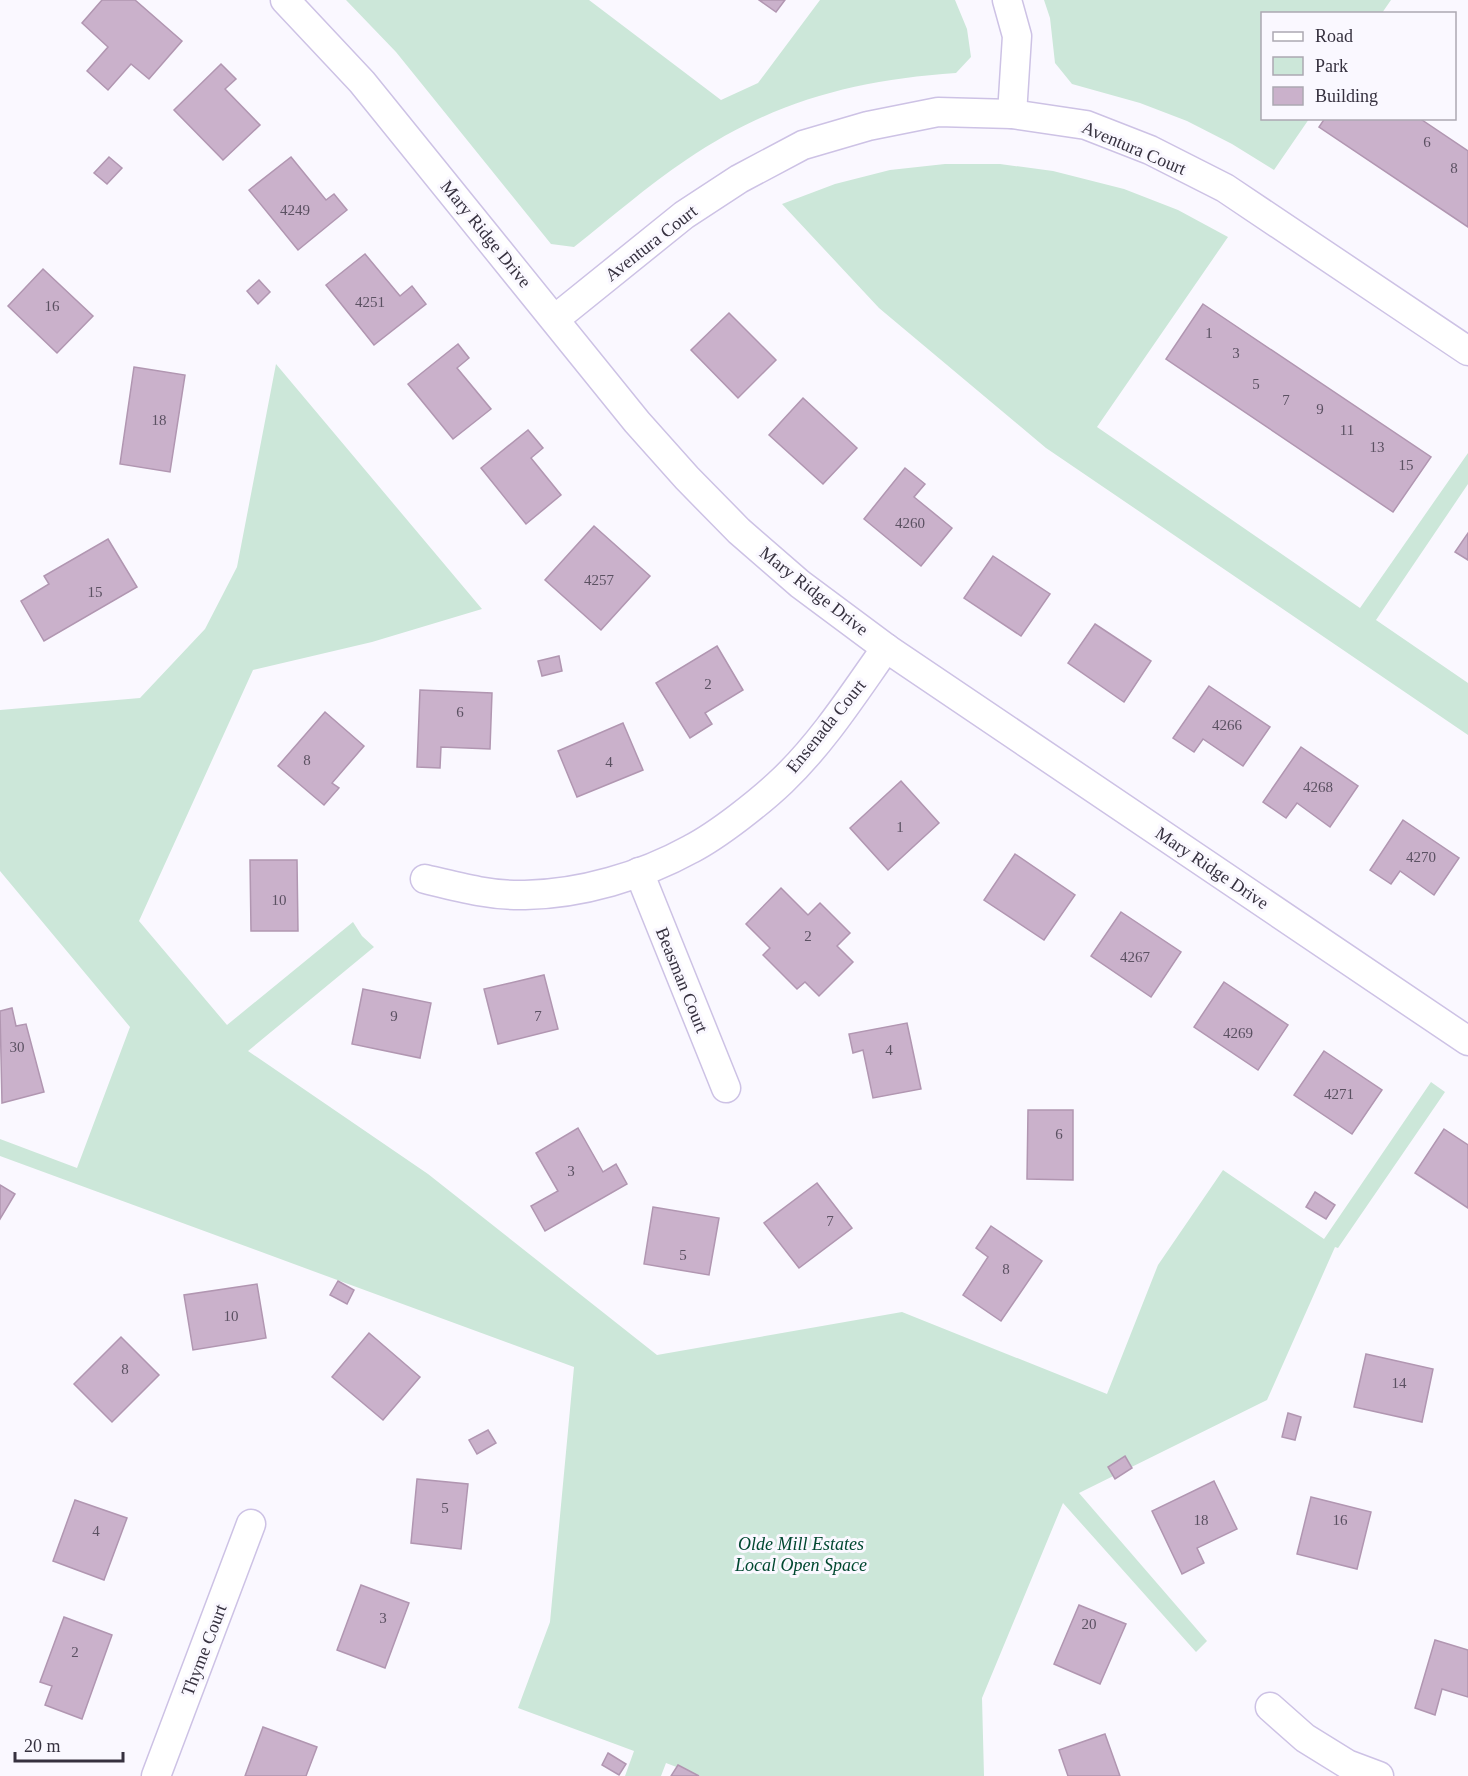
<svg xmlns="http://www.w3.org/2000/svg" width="1468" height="1776" font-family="Georgia,serif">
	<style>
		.green { fill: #cce7d9 }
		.building { fill: #cab1cb; stroke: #b196b1; stroke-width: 1.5 }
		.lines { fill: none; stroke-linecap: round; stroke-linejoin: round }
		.minor-casing { stroke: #cdc2e5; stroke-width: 31 }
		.minor { stroke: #fff; stroke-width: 28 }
		.labels { text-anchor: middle; stroke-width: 6; stroke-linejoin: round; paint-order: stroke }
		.number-label { font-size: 15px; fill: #5b5162 }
		.street-label { font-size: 18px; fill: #36313f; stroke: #faf8ff }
		.park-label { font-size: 18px; font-style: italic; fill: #014830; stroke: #faf8ff }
	</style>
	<rect width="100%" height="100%" fill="#faf8ff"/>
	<g class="green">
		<path d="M 346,0 L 589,0 L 721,100 L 758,83 L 820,0 L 955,0 L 967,29 L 971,57 L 956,73 C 854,80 771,102 686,160 C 647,186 611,218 574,247 L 551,244 L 396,52 Z"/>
		<path d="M 1044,0 L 1391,0 L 1382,13 L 1262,14 L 1262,118 L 1309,119 L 1274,170 L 1232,144 L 1187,121 L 1140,103 L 1072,84 L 1055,63 L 1050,18 Z"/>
		<path d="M 945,164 L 1000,164 L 1053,171 L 1124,189 L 1178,210 L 1228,237 L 1097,427 L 1360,608 L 1468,453 L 1468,484 L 1376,620 L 1468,683 L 1468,735 L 1046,448 L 879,308 L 782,204 L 835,184 L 890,170 Z"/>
		<path d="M 276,364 L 482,609 L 372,642 L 253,670 L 139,921 L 227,1025 L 353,922 L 362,936 L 374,947 L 248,1051 L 428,1174 L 657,1355 L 902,1312 L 1107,1394 L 1158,1265 L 1223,1170 L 1324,1239 L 1431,1082 L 1445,1092 L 1338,1248 L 1335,1247 L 1267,1400 L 1079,1493 L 1207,1641 L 1196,1652 L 1063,1503 L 982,1698 L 984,1776 L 700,1776 L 666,1763 L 661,1776 L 625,1776 L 634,1751 L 518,1708 L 550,1622 L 574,1367 L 0,1156 L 0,1139 L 77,1168 L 130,1027 L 0,871 L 0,710 L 140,698 L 205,629 L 237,567 Z"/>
	</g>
	<g class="building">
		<path d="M 102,0 L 135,0 L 182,41 L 149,79 L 131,64 L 108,90 L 87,71 L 108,47 L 82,23 Z"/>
		<path d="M 759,0 L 785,0 L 776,12 Z"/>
		<path d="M 221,64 L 236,79 L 225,89 L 260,125 L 223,160 L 174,110 Z"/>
		<path d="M 1325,118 L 1419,118 L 1468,151 L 1468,227 L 1319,127 Z"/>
		<path d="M 109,157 L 122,168 L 107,184 L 94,173 Z"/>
		<path d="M 291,157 L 326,200 L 334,194 L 347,210 L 298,250 L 249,190 Z"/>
		<path d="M 365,254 L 400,296 L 412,286 L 426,304 L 374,345 L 326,285 Z"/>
		<path d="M 43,269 L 93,316 L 57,353 L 8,306 Z"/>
		<path d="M 259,280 L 270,292 L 258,304 L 247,291 Z"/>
		<path d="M 1203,304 L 1431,457 L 1393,512 L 1166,359 Z"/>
		<path d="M 729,313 L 776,360 L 738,398 L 691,350 Z"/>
		<path d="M 458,344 L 469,358 L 457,368 L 491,409 L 453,439 L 408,384 Z"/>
		<path d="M 134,367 L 185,375 L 170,472 L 120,464 Z"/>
		<path d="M 803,398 L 857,448 L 823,484 L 769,435 Z"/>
		<path d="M 528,430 L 543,448 L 531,458 L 561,495 L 526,524 L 481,468 Z"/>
		<path d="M 905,468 L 925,484 L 914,497 L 952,528 L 921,566 L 864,519 Z"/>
		<path d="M 594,526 L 650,576 L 601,630 L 545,580 Z"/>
		<path d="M 1468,533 L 1468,560 L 1455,552 Z"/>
		<path d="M 108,539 L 137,587 L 44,641 L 21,601 L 49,584 L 44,576 Z"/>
		<path d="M 993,556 L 1050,594 L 1021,636 L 964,598 Z"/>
		<path d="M 1095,624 L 1151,661 L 1124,702 L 1068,663 Z"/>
		<path d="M 717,646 L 743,690 L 705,713 L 712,724 L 690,738 L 656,683 Z"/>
		<path d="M 559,656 L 562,671 L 542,676 L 538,661 Z"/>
		<path d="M 1209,686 L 1270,727 L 1243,766 L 1203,739 L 1194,752 L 1173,738 Z"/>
		<path d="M 420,690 L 492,693 L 490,749 L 441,747 L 440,768 L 417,767 Z"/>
		<path d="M 325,712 L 364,746 L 332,783 L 339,788 L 324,805 L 278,766 Z"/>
		<path d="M 623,723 L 643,770 L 577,797 L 558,751 Z"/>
		<path d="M 1301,747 L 1358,786 L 1330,827 L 1297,803 L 1286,818 L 1263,802 Z"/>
		<path d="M 901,781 L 939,823 L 888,870 L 850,828 Z"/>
		<path d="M 1403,820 L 1459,858 L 1434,895 L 1400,871 L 1391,884 L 1370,870 Z"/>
		<path d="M 1015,854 L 1075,895 L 1044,940 L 984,900 Z"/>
		<path d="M 250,860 L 297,860 L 298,931 L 251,931 Z"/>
		<path d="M 781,888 L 808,915 L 820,903 L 850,933 L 837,946 L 853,962 L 819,996 L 805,982 L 797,989 L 763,955 L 770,948 L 746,924 Z"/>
		<path d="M 1121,912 L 1181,952 L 1151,997 L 1091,956 Z"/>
		<path d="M 544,975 L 558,1029 L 498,1044 L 484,989 Z"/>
		<path d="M 1224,982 L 1288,1025 L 1258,1070 L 1194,1027 Z"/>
		<path d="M 363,989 L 431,1003 L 420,1058 L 352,1044 Z"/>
		<path d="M 12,1008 L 16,1026 L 26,1024 L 44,1092 L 2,1103 L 0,1011 Z"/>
		<path d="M 907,1023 L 921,1089 L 873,1098 L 863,1050 L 853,1053 L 849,1034 Z"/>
		<path d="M 1324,1051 L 1382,1090 L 1352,1134 L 1294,1095 Z"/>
		<path d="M 1028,1110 L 1073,1110 L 1073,1180 L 1027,1179 Z"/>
		<path d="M 578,1128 L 603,1172 L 616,1164 L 627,1184 L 545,1231 L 531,1206 L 558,1191 L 536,1153 Z"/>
		<path d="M 1444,1129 L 1468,1145 L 1468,1208 L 1415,1173 Z"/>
		<path d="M 817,1183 L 852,1228 L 799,1268 L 764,1223 Z"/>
		<path d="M 0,1185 L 15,1194 L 0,1219 Z"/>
		<path d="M 1315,1192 L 1335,1205 L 1326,1219 L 1306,1207 Z"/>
		<path d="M 653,1207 L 719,1218 L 709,1275 L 644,1264 Z"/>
		<path d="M 991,1226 L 1042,1261 L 1001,1321 L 963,1295 L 988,1257 L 976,1248 Z"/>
		<path d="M 338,1281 L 354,1290 L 347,1304 L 330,1295 Z"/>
		<path d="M 257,1284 L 266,1338 L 193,1350 L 184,1295 Z"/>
		<path d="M 369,1333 L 420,1377 L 383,1420 L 332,1377 Z"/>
		<path d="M 121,1337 L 159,1375 L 112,1422 L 74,1384 Z"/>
		<path d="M 1366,1354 L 1433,1369 L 1422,1422 L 1354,1407 Z"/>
		<path d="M 1288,1413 L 1301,1417 L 1295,1440 L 1282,1437 Z"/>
		<path d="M 488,1430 L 496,1443 L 477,1454 L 469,1440 Z"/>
		<path d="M 1125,1456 L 1132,1468 L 1115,1479 L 1108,1467 Z"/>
		<path d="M 417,1479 L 468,1484 L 461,1549 L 411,1543 Z"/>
		<path d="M 1214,1481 L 1237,1529 L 1197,1548 L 1204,1563 L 1182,1574 L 1152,1511 Z"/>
		<path d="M 1311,1497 L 1371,1512 L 1357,1569 L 1297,1554 Z"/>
		<path d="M 75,1500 L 127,1518 L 104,1580 L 53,1561 Z"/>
		<path d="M 361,1585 L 409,1603 L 385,1668 L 337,1650 Z"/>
		<path d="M 1079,1605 L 1126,1624 L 1100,1684 L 1054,1664 Z"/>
		<path d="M 64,1617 L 112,1635 L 82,1719 L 45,1705 L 52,1686 L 40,1682 Z"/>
		<path d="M 1435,1640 L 1468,1650 L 1468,1697 L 1442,1689 L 1435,1715 L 1415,1708 Z"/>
		<path d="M 263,1727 L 317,1747 L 306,1776 L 245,1776 Z"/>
		<path d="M 1105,1734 L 1120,1776 L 1068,1776 L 1059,1750 Z"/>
		<path d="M 608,1753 L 626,1764 L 619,1775 L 602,1765 Z"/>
		<path d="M 678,1765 L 699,1776 L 671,1776 Z"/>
	</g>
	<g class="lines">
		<g class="minor-casing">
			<g id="minor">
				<path d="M 285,0 L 362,82 L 637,422 L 687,478 L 739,531 L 800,584 L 886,648 L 1468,1041"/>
				<path d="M 1007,0 L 1017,36 L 1012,114"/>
				<path d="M 555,319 L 684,215 L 739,179 L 803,145 L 868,126 L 938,112 L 1012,114 L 1086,125 L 1150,150 L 1225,188 L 1468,351"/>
				<path d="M 639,872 L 726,1088"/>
				<path d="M 425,879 C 458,887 491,896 525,895 C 581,894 642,876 691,849 C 718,835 760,802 782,781 C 823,742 854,693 886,648"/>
				<path d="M 1270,1707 L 1305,1738 L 1347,1764 L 1379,1776"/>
				<path d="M 156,1776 L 251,1524"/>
			</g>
		</g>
		<use href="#minor" class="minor"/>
	</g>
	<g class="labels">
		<g class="number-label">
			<text x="1427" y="147">6</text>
			<text x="1454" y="173">8</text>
			<text x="295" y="215">4249</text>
			<text x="370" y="307">4251</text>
			<text x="52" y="311">16</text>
			<text x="1209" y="338">1</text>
			<text x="1236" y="358">3</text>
			<text x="1256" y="389">5</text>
			<text x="1286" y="405">7</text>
			<text x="1320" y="414">9</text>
			<text x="159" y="425">18</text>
			<text x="1347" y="435">11</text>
			<text x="1377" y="452">13</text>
			<text x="1406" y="470">15</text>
			<text x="910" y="528">4260</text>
			<text x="599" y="585">4257</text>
			<text x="95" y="597">15</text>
			<text x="708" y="689">2</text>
			<text x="460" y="717">6</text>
			<text x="1227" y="730">4266</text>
			<text x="307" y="765">8</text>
			<text x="609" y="767">4</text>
			<text x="1318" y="792">4268</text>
			<text x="900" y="832">1</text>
			<text x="1421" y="862">4270</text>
			<text x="279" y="905">10</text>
			<text x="808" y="941">2</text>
			<text x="1135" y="962">4267</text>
			<text x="394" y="1021">9</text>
			<text x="538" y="1021">7</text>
			<text x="1238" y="1038">4269</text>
			<text x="17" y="1052">30</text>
			<text x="889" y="1055">4</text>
			<text x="1339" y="1099">4271</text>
			<text x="1059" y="1139">6</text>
			<text x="571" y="1176">3</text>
			<text x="830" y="1226">7</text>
			<text x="683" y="1260">5</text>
			<text x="1006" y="1274">8</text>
			<text x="231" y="1321">10</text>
			<text x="125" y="1374">8</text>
			<text x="1399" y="1388">14</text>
			<text x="445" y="1513">5</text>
			<text x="1201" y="1525">18</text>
			<text x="1340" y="1525">16</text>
			<text x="96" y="1536">4</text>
			<text x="383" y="1623">3</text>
			<text x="1089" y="1629">20</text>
			<text x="75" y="1657">2</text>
		</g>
		<g class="street-label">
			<text transform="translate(1134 148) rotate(23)" y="6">Aventura Court</text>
			<text transform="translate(486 234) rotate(51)" y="6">Mary Ridge Drive</text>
			<text transform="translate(651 243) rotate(-38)" y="6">Aventura Court</text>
			<text transform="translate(814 591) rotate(38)" y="6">Mary Ridge Drive</text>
			<text transform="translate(826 726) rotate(-51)" y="6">Ensenada Court</text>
			<text transform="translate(1212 868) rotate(34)" y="6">Mary Ridge Drive</text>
			<text transform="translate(682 980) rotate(68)" y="6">Beasman Court</text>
			<text transform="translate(204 1650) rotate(-69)" y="6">Thyme Court</text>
		</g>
		<g class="park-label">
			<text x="801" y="1550">Olde Mill Estates<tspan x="801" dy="21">Local Open Space</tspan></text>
		</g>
	</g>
	<rect x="1261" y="12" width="195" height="108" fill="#faf8ff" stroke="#aca8b2" stroke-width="1.5"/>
	<rect x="1273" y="32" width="30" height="9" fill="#ffffff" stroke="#aca8b2" stroke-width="1.5"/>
	<text x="1315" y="42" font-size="18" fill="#36313f">Road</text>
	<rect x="1273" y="57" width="30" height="18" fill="#cce7d9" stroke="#aca8b2" stroke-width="1.5"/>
	<text x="1315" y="72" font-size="18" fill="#36313f">Park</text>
	<rect x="1273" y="87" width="30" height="18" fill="#cab1cb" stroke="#aca8b2" stroke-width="1.5"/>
	<text x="1315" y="102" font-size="18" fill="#36313f">Building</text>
	<path d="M15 1752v9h108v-9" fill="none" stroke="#36313f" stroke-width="3"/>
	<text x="24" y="1752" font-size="18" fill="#36313f" stroke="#faf8ff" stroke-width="4.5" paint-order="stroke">20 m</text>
</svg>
